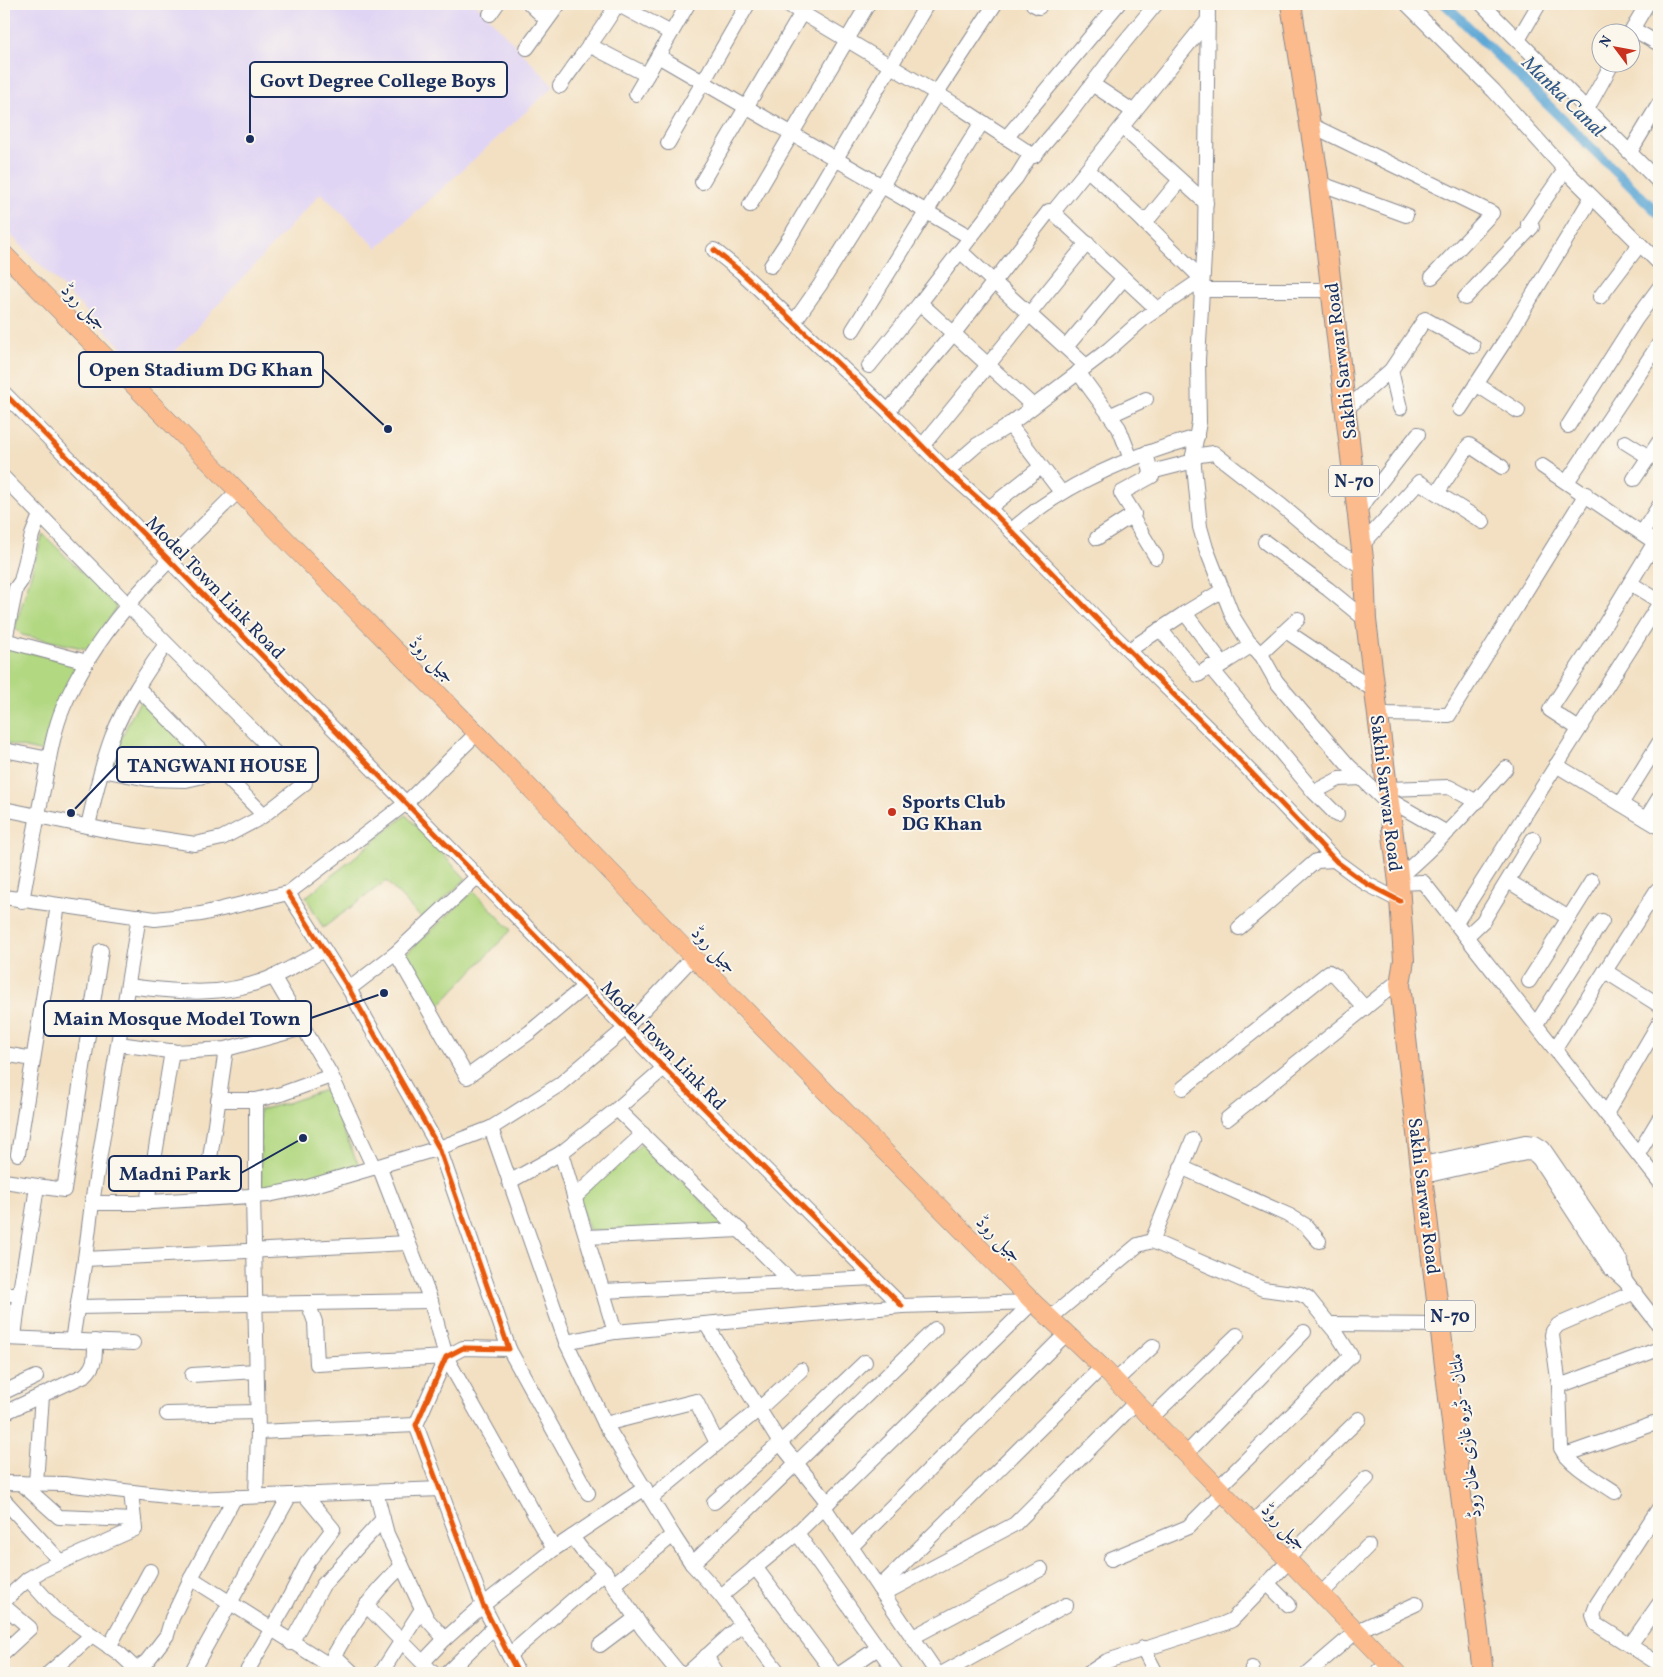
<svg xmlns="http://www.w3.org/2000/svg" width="1663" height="1677" font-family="Vollkorn,Amiri,serif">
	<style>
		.built { fill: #e0d4f4 }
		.green { fill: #b2d882; stroke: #668470 }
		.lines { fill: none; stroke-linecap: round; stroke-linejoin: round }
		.canal { stroke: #5ea8d6; stroke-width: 10 }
		.minor-casing { stroke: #878890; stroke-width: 16 }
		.major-casing { stroke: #878890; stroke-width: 19 }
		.highway-casing { stroke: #878890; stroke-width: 22 }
		.minor { stroke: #fff; stroke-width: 14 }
		.major { stroke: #fbbb8c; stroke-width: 18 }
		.highway { stroke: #fbbb8c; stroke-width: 20 }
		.cycleway-casing { stroke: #fbf7ec; stroke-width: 8 }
		.cycleway { stroke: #e8590c; stroke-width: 5 }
		.poi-dot { fill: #c8321e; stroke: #fbf7ec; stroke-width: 2 }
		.labels { text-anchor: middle; stroke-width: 4; stroke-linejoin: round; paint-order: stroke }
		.shield { fill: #fbf7ec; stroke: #5e6b89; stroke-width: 1 }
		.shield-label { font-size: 18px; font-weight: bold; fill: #1b2f5e }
		.street-label { font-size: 19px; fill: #1b2f5e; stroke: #fbf7ec }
		.poi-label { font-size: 19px; font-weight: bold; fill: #1b2f5e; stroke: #fbf7ec; text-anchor: start }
		.water-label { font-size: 20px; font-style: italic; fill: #325988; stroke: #fbf7ec }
		.leader { fill: none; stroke: #1b2f5e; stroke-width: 2 }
		.callout-dot { fill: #1b2f5e; stroke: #fbf7ec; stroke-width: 2 }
		.callout { fill: #fbf7ec; stroke: #1b2f5e; stroke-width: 2 }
		.callout-label { font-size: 20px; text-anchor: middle; font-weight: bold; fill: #1b2f5e }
	</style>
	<rect width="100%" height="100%" fill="#fbf7ec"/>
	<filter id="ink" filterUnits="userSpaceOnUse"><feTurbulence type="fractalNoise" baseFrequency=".02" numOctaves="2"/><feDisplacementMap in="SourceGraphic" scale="10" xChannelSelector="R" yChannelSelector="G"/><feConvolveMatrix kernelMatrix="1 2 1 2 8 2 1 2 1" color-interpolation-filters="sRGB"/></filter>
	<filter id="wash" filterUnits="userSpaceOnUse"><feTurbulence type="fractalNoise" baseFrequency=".0096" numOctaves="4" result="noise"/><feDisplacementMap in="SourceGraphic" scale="20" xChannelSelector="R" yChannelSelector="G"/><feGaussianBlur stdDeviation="1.12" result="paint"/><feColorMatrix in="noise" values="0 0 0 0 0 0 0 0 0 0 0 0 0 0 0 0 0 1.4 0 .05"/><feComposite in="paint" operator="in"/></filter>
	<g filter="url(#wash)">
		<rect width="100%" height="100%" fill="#f3e0c2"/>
		<path class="built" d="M 4,4 L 476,4 L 554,86 L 377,248 L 321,193 L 151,377 L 4,228 Z"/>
		<g class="green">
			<path d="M 43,534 L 117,607 L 92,645 L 87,649 L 22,635 L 15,628 Z"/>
			<path d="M 4,646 L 79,665 C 64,694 51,721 43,752 L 4,743 Z"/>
			<path d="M 142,699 L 208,768 L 185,775 L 157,776 L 110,767 C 119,743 128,720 142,699 Z"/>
			<path d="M 406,815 L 466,879 L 422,919 L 386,881 L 323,928 L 306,897 Z"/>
			<path d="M 474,891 L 511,930 L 436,1009 L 405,955 Z"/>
			<path d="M 325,1090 L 359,1166 L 283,1189 L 262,1192 L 259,1110 L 287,1103 Z"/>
			<path d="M 644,1142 L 726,1226 L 590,1231 L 577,1199 Z"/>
		</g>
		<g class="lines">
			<path class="canal" d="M 1445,4 L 1659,214"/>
		</g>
	</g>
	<g filter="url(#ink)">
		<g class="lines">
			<g class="minor-casing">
				<g id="minor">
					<path d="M 530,4 L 547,20"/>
					<path d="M 617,4 L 671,33"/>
					<path d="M 787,4 L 961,108 L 1034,156 L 1068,116 L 1117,51 L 1156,4"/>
					<path d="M 1033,4 L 1039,7"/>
					<path d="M 1208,4 L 1205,238 L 1198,360 L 1199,422 L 1193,456 L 1200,527 L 1206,548 L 1233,617 L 1248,641 L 1262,656 L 1276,681 L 1302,712 L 1348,765 L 1389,805"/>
					<path d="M 1407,4 L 1494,91 L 1567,172 L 1659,263"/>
					<path d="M 1482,4 L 1659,182"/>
					<path d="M 490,14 L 497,4"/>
					<path d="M 1633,29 L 1659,44"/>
					<path d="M 1630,33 L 1647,4"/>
					<path d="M 1518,40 L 1539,4"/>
					<path d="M 589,45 L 647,75"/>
					<path d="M 527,48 L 559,4"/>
					<path d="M 658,56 L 970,237"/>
					<path d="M 1092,84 L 1134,112"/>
					<path d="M 560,86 C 579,58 601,33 617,4"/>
					<path d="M 636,94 L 688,4"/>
					<path d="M 1587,109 L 1613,62"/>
					<path d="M 1311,125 L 1492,213 L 1432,277"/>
					<path d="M 1122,127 L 1206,203"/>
					<path d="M 1006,138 L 1118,4"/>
					<path d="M 668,143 L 748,4"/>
					<path d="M 1630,152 L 1659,104"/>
					<path d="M 702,182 L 807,4"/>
					<path d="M 1319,183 L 1406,215"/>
					<path d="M 750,205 L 868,4"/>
					<path d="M 1053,212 L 1208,20"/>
					<path d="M 1145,223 L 1180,180"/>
					<path d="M 714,250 L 740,271 L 888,411 L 947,471 L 989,508 L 1096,618 L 1225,745 L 1337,862 L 1367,884 L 1400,901"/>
					<path d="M 960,251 L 1086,366"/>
					<path d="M 771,266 L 790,237 L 927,4"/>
					<path d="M 1201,290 L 1332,290"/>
					<path d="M 1600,297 L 1640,244"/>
					<path d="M 1465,298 L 1532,227 L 1528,224 L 1565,170"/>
					<path d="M 920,303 L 1033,406"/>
					<path d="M 794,322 L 820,285 L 882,186 L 936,94 L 995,4"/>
					<path d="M 853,330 L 982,122"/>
					<path d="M 1066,347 L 1124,278"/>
					<path d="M 869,366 L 920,303 L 987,216 L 999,198 L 1016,178 L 1031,154"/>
					<path d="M 1391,370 L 1400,408"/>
					<path d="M 1078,372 L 1119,428 L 1131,459"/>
					<path d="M 1476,384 L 1518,411"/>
					<path d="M 4,393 L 170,561 L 664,1068 L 902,1306"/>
					<path d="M 1460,409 L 1506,339 L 1592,197"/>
					<path d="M 1345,410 L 1391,370 L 1425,319 L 1473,346"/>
					<path d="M 888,411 L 958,328 L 1049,211 L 1053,212 L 1157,309"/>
					<path d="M 1111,415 L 1146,399"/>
					<path d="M 1009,424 L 1061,492"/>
					<path d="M 1568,426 L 1636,319 L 1659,288"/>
					<path d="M 1625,442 L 1649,457"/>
					<path d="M 923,445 L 1087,243"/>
					<path d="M 1193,456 L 1214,453 L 1282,506 L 1335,551 L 1364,567"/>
					<path d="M 1542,466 L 1659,545"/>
					<path d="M 947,471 L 977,445 L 1005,428 L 1108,350 L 1143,319 L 1202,279 L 1137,215 L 1088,170"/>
					<path d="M 1151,472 L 1194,461"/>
					<path d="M 4,478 L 128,605 L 305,783 L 260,818 L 222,838 L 195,844 L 110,831 L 4,809"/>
					<path d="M 1634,479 L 1659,442"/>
					<path d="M 1567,482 L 1659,344"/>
					<path d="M 1437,493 L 1469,445 L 1502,467"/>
					<path d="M 989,508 L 1041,467"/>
					<path d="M 1357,512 L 1418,434"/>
					<path d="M 1132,517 L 1156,557"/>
					<path d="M 1011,531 C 1062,484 1130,456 1197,437"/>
					<path d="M 1642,533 L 1659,506"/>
					<path d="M 1097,538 L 1134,514 L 1121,493 L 1152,476 L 1146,453"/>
					<path d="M 1265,542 L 1328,589 L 1366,620"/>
					<path d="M 1361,546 L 1419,482 L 1483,522"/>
					<path d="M 1630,583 L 1659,601"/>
					<path d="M 1185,613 L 1223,664"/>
					<path d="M 1160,629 L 1198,675 L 1210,667 L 1218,667 L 1252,645"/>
					<path d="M 1286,631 L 1375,691"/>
					<path d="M 4,640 L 87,662"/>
					<path d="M 5,640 L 16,588 L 21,581 L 32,535 L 40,515"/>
					<path d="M 1129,650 L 1185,613 L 1223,590"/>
					<path d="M 1260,654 L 1298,619"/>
					<path d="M 1210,667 L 1314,792 L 1337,815"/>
					<path d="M 138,688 L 264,815"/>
					<path d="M 1377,714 L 1449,715 L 1586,494"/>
					<path d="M 1579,729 L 1550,710 L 1593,644 L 1655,542"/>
					<path d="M 4,750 L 49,759"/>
					<path d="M 1556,765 L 1659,827"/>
					<path d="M 102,770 L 148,779 L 186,780 L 221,772"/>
					<path d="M 1387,789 L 1449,787 L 1477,802"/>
					<path d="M 1314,792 L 1339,779 L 1362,778"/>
					<path d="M 1388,799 L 1447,833"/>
					<path d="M 1621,804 L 1659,743"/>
					<path d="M 1646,819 L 1659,798"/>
					<path d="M 88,826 C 95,796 101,766 112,737 C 125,704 146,673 166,644"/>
					<path d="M 1398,878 C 1438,844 1471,808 1506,768"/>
					<path d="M 1508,881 L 1569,918"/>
					<path d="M 1399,883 L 1423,882 L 1659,1181"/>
					<path d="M 288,893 L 349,989 L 439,1148 L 509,1349 L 463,1348 L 446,1357 L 416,1425 L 483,1605 L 518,1673"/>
					<path d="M 4,897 L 155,919 L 201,914 L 288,893 L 405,804 L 477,733"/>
					<path d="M 22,901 C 29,862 36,823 44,785 C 49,759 53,732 63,708 C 99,621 174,556 238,491"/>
					<path d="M 1456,923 L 1659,604"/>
					<path d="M 1239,928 L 1316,861 L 1334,860"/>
					<path d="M 1467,936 L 1483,921 L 1533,839"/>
					<path d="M 396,953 L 467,1077 L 530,1032 L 585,986"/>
					<path d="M 1605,971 L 1659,1005"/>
					<path d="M 273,976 L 330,1073 L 374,1168"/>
					<path d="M 1529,981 L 1592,881"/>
					<path d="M 128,986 C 180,992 222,998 273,977 C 290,969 307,959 324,950"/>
					<path d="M 349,989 L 396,953 L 477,877"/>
					<path d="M 1536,1024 L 1602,921"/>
					<path d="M 119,1044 L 176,1052 L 226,1049 L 303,1028"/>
					<path d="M 1555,1049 L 1657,890"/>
					<path d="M 4,1054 L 33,1059"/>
					<path d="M 1183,1088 L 1329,972 L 1336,976 L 1365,1008"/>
					<path d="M 218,1100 L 256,1100 L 281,1094 L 331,1076"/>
					<path d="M 256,1100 L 256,1195"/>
					<path d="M 617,1109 L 792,1282"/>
					<path d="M 1606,1114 L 1659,1023"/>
					<path d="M 1227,1119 L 1401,979"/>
					<path d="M 491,1128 L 566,1342 L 615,1332 L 902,1306 L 1033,1302"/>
					<path d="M 561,1153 L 615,1332"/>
					<path d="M 18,1154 L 58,905"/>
					<path d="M 1638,1154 L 1659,1119"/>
					<path d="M 1432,1162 L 1525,1142 L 1535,1143 L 1543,1148 L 1621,1262 L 1625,1281"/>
					<path d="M 379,1166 L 431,1301 L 446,1357 L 554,1549"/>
					<path d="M 1181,1167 L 1290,1216 L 1305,1225 L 1319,1241"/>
					<path d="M 1433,1174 L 1526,1153 L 1534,1154 L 1539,1159 L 1610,1268 L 1625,1281 L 1659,1325"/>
					<path d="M 4,1181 L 64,1190 L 101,951"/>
					<path d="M 509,1182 L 561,1153 L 617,1109 L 664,1068"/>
					<path d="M 253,1195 L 258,1432 L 256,1496"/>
					<path d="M 574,1198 L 643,1134"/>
					<path d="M 204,1199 L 226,1049"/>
					<path d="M 92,1203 L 135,1203 L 268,1195 L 308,1187 L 379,1166 L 439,1148 L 491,1128 L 559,1085 L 626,1028 L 693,957"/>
					<path d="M 147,1203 L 172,1051"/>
					<path d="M 587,1237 L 740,1230"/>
					<path d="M 1152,1241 L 1193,1140"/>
					<path d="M 85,1259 L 407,1243"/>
					<path d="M 603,1291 L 874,1278"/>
					<path d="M 4,1294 L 19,1294"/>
					<path d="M 308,1303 L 315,1322 L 317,1364 L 446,1357"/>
					<path d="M 77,1307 L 431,1301"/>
					<path d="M 1050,1318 L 1138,1245 L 1152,1241 L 1263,1289 L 1300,1294 L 1308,1298 L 1337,1334 L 1351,1356 L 1218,1488"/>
					<path d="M 706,1324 L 780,1443 L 828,1503"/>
					<path d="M 1329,1324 L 1441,1325"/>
					<path d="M 4,1338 L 133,1343"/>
					<path d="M 14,1338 C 19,1287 30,1237 37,1186"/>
					<path d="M 72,1341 L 85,1259 L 92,1203 L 139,916"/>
					<path d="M 566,1342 L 605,1424 L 673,1535 L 692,1564 L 721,1596 L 779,1673"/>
					<path d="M 509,1349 L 588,1493"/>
					<path d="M 192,1375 L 256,1371"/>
					<path d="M 1115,1381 L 1153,1346"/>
					<path d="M 1559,1386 L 1659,1349"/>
					<path d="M 4,1392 L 36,1377"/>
					<path d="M 4,1413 L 85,1375 C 96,1365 95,1355 95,1341"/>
					<path d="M 167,1414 L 257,1412"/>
					<path d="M 1151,1418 L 1237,1335"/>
					<path d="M 605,1424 L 696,1401 L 717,1443"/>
					<path d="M 258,1432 L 416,1425"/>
					<path d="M 1186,1454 L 1304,1332"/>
					<path d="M 1565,1455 L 1659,1422"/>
					<path d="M 4,1483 L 64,1484 L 193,1499 L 440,1489"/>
					<path d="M 21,1483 L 59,1517 L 134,1520"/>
					<path d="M 36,1483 L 42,1395"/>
					<path d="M 376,1492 L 387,1534 L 427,1619 L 445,1639"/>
					<path d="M 1615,1492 C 1599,1481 1569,1465 1561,1448 L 1559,1386 L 1552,1335 L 1553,1331 L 1558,1325 L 1635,1292"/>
					<path d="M 651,1498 L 759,1409 L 801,1370"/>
					<path d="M 4,1500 L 61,1562"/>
					<path d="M 714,1502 L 780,1443 L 865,1362"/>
					<path d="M 824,1507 L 879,1588"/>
					<path d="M 1659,1508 L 1597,1604 L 1593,1615 L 1596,1624 L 1659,1664"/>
					<path d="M 1252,1523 L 1359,1419"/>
					<path d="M 797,1533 L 896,1673"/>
					<path d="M 572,1537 L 582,1550 L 605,1572 L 643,1629 L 679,1673"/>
					<path d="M 851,1547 L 1066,1334"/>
					<path d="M 1111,1559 L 1188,1527 L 1223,1492"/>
					<path d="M 1287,1559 L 1367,1478"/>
					<path d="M 692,1564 L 935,1329"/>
					<path d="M 755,1567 L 834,1673"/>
					<path d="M 191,1578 L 329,1665"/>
					<path d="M 28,1579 L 56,1610 L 120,1654 L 140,1673"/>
					<path d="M 1267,1583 L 1289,1605"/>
					<path d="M 614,1584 L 673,1535"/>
					<path d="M 883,1594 L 1015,1524 L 1136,1402"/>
					<path d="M 1321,1594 L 1368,1546"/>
					<path d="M 721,1596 L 797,1533 L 1033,1302"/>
					<path d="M 4,1601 L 28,1579 L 43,1570 L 135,1529 L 131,1492"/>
					<path d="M 366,1605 L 433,1673"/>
					<path d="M 4,1606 L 30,1628 L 4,1652"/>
					<path d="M 913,1637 L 1041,1569"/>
					<path d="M 291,1643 L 323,1585 L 383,1519"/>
					<path d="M 600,1645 L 636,1618"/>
					<path d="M 1630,1645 L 1659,1604"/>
					<path d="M 109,1647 L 150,1571"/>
					<path d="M 1143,1648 L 1156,1673"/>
					<path d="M 334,1655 L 353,1673"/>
					<path d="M 509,1655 L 605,1572"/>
					<path d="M 706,1656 L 717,1673"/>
					<path d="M 423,1662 L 445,1639 L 483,1605 L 554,1549 L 645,1488"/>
					<path d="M 49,1673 L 92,1635"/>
					<path d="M 131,1673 L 147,1661 L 167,1635 L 172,1618 L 191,1578 L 235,1497"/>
					<path d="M 191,1673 L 290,1495"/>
					<path d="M 246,1673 L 285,1606 L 307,1563 L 333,1529 L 304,1494"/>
					<path d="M 325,1673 C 345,1633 369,1596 402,1566"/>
					<path d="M 381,1673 L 422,1609"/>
					<path d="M 447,1673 L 494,1627"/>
					<path d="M 688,1673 L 742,1624"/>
					<path d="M 841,1673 L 878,1648"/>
					<path d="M 937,1673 L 879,1588 L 1102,1367"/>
					<path d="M 943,1673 L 1066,1605"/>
					<path d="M 1089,1673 L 1107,1661 L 1223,1624 L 1232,1620 L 1289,1561"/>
					<path d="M 1251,1673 L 1252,1668"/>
					<path d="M 1308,1673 L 1357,1631 L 1416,1604"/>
					<path d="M 1377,1673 L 1388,1663"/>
				</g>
			</g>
			<g class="major-casing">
				<path id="major" d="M 4,254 L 477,733 L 693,957 L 1033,1302 L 1102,1367 L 1397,1673"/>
			</g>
			<g class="highway-casing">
				<path id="highway" d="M 1291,4 L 1318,176 L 1364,567 L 1366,620 L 1399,883 L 1404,960 L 1400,984 C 1425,1214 1455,1443 1483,1673"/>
			</g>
			<use href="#minor" class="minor"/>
			<use href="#major" class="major"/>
			<use href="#highway" class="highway"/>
			<g class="cycleway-casing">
				<g id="cycleway">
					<path d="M 714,250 L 740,271 L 888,411 L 947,471 L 989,508 L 1096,618 L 1225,745 L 1337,862 L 1367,884 L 1400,901"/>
					<path d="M 4,393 L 170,561 L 664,1068 L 902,1306"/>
					<path d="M 288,893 L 349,989 L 439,1148 L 509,1349 L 463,1348 L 446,1357 L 416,1425 L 483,1605 L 518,1673"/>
				</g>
			</g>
			<use href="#cycleway" class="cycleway"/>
		</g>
	</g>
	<circle class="poi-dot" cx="892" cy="812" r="5"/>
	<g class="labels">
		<g class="shield">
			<rect x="1329" y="465.5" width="50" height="31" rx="4"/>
			<rect x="1425" y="1300.5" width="50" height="31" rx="4"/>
		</g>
		<g class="shield-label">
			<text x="1354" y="487">N-70</text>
			<text x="1450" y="1322">N-70</text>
		</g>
		<g class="street-label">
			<text transform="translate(85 306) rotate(45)" y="7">جیل روڈ</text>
			<text transform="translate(1340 361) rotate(-97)" y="7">Sakhi Sarwar Road</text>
			<text transform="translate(216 587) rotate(46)" y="7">Model Town Link Road</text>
			<text transform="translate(433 659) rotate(45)" y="7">جیل روڈ</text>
			<text transform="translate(1387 793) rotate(83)" y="7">Sakhi Sarwar Road</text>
			<text transform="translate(715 949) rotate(46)" y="7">جیل روڈ</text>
			<text transform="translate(664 1045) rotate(46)" y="7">Model Town Link Rd</text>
			<text transform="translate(1425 1196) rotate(83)" y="7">Sakhi Sarwar Road</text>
			<text transform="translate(1000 1238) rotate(45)" y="7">جیل روڈ</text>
			<text transform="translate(1464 1436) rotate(-97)" y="7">ملتان - ڈیرہ غازی خان روڈ</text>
			<text transform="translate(1285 1526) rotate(46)" y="7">جیل روڈ</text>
		</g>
		<g class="poi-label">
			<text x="902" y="808">Sports Club<tspan x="902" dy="22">DG Khan</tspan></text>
		</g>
		<g class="water-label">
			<text transform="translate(1564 96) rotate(44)" y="7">Manka Canal</text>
		</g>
	</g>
	<path class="leader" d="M250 139L250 80M388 429L323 369M71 813L117 765M384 993L311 1018M303 1138L241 1173"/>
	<g class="callout-dot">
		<circle cx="250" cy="139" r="5"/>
		<circle cx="388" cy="429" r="5"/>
		<circle cx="71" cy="813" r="5"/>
		<circle cx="384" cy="993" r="5"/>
		<circle cx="303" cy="1138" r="5"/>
	</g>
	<g class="callout">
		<rect x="250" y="62" width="257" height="35" rx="5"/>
		<rect x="79" y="352" width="244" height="35" rx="5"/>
		<rect x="117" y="747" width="201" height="35" rx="5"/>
		<rect x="44" y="1001" width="267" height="35" rx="5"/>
		<rect x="109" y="1156" width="132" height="35" rx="5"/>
	</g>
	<g class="callout-label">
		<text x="378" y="87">Govt Degree College Boys</text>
		<text x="201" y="376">Open Stadium DG Khan</text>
		<text x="217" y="772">TANGWANI HOUSE</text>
		<text x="177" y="1025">Main Mosque Model Town</text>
		<text x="175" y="1180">Madni Park</text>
	</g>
	<rect width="1663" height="1677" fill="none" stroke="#fbf7ec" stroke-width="20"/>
	<g transform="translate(1616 48) rotate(302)"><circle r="24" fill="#fbf7ec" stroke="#a1a7b3"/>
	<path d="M0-4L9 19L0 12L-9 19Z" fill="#c8321e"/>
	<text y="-8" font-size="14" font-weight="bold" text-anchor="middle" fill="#1b2f5e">N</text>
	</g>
</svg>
